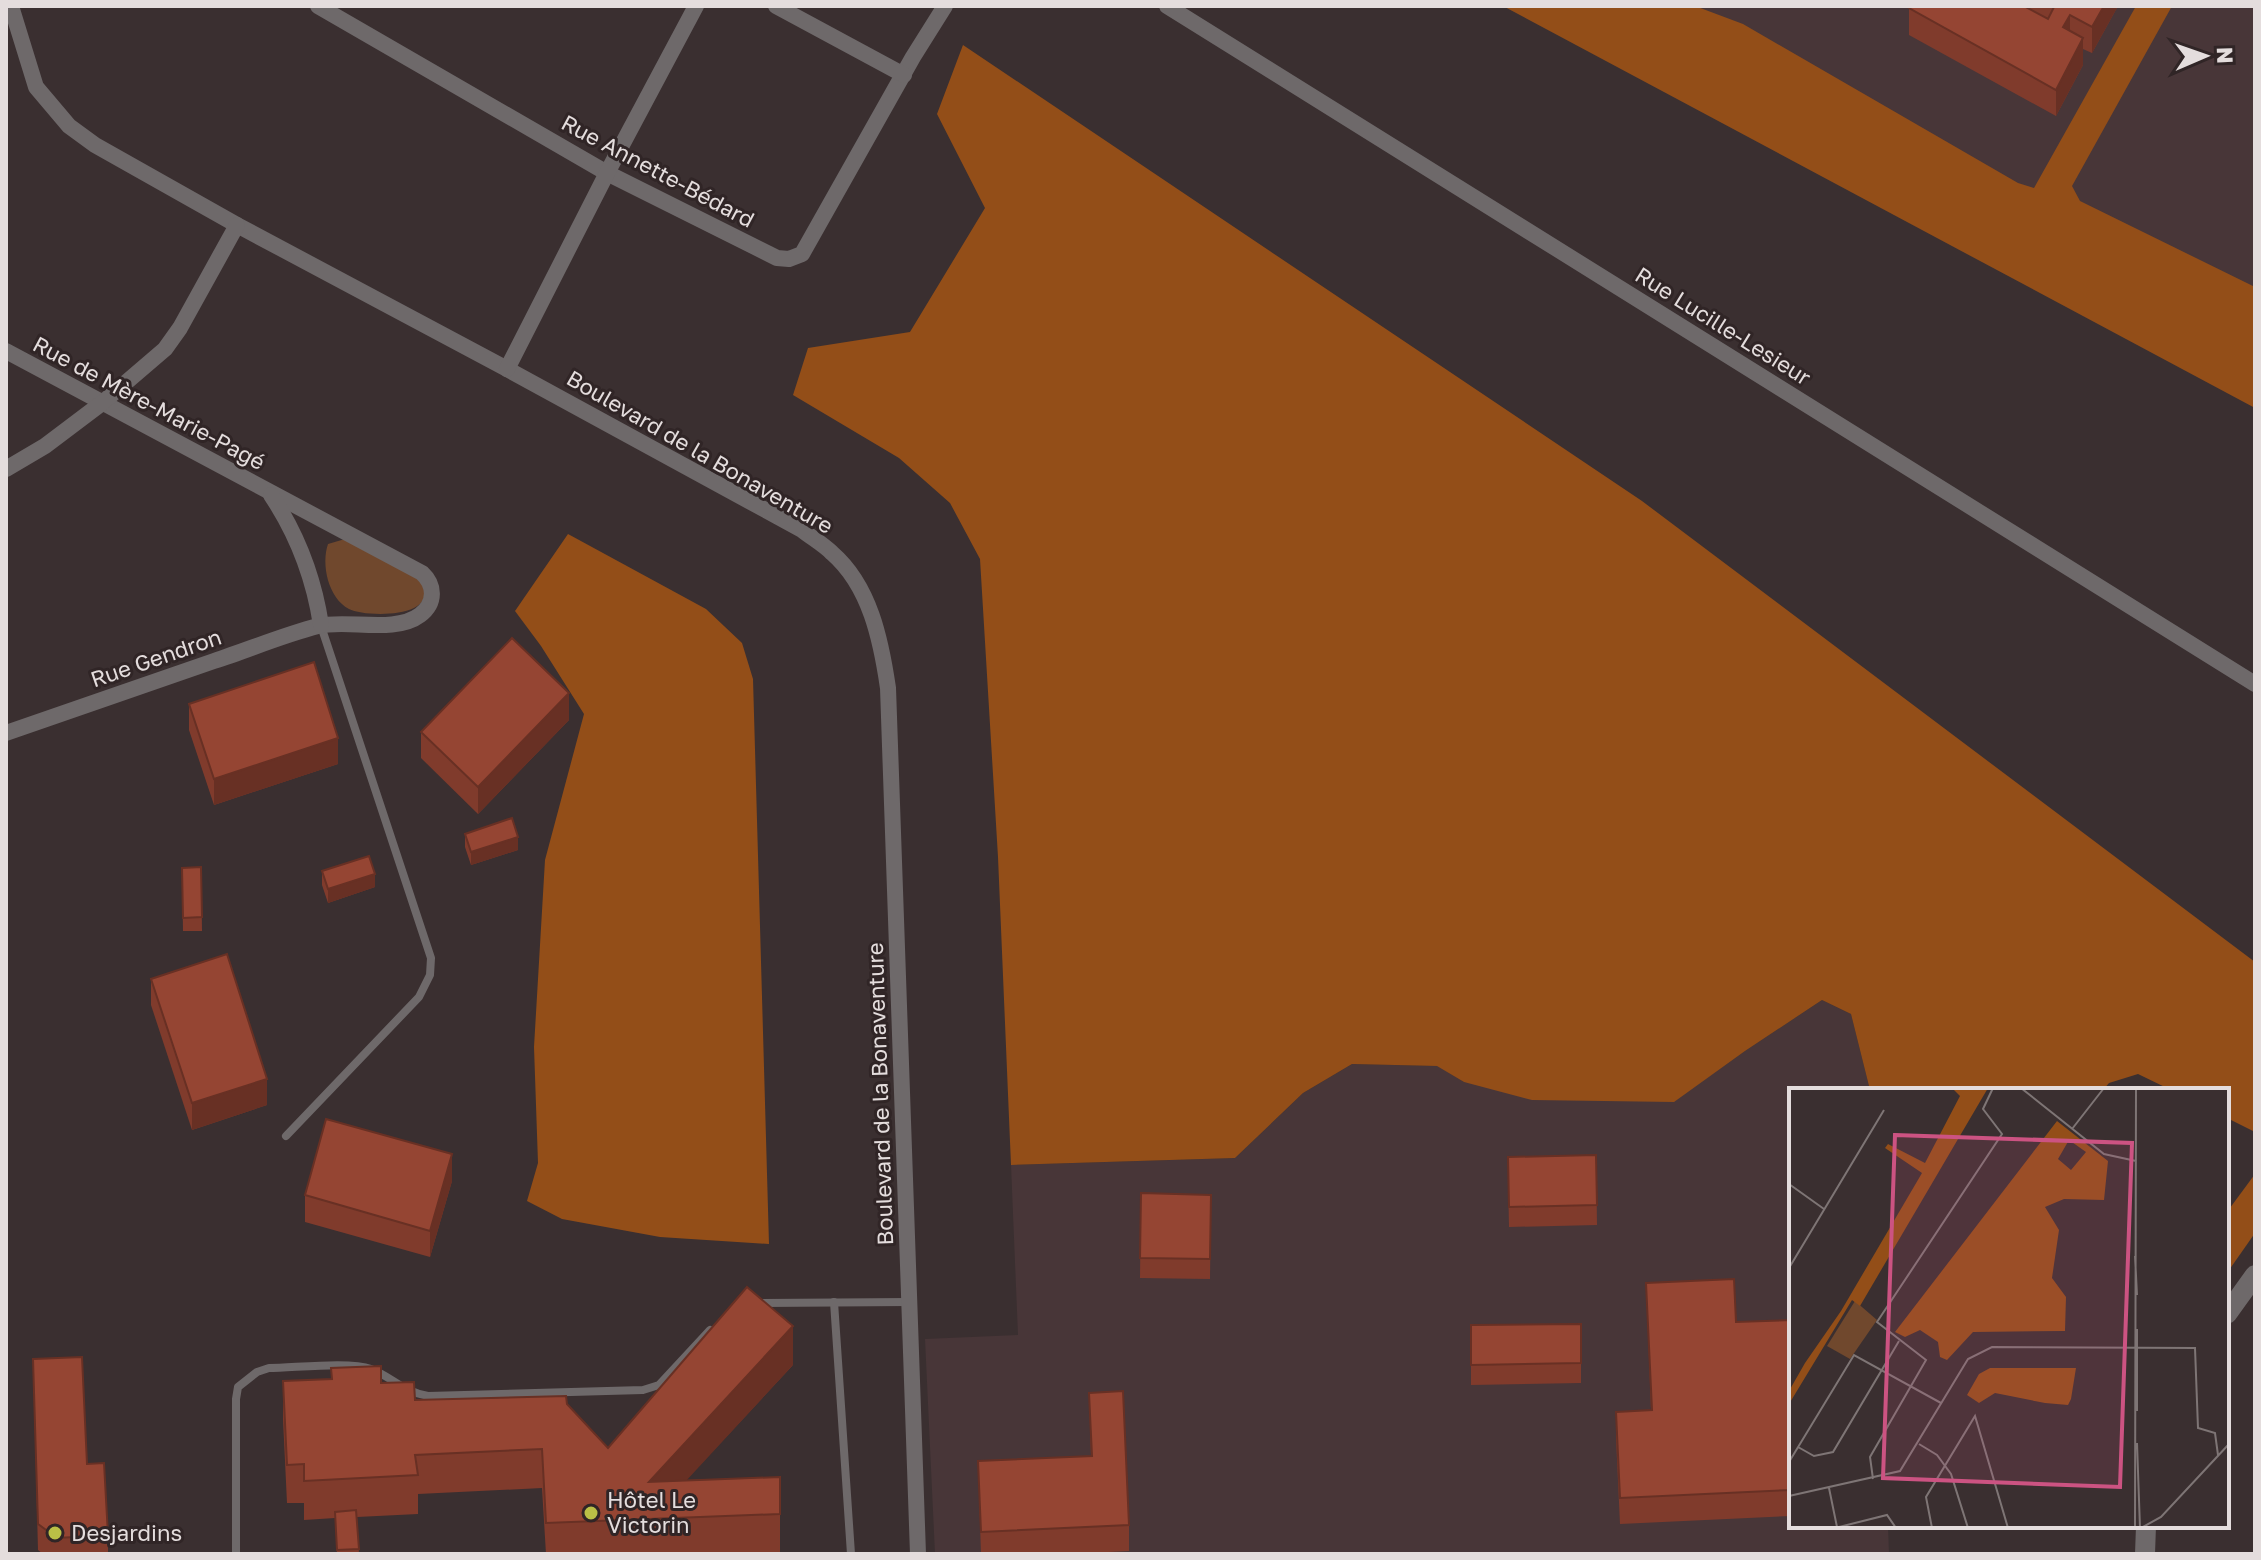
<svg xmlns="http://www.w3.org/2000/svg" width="2261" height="1560" font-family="'Golos Text',sans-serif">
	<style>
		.built { fill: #483638 }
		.green { fill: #70482d }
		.forest { fill: #934e18 }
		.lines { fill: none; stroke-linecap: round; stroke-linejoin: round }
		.service { stroke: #6e696a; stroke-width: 8 }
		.minor { stroke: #6e696a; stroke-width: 16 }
		.tertiary { stroke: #6e696a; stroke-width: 20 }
		.wall { fill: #803b2c }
		.shaded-wall { fill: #683024 }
		.building { fill: #954533; stroke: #683024; stroke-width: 2 }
		.poi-dot { fill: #bac046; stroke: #302526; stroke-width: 3 }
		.labels { text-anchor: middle; stroke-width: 6; stroke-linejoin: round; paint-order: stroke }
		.street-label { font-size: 22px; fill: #e4dddd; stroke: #302526 }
		.poi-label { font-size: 22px; fill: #e4dddd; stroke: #302526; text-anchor: start }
		.inset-road { fill: none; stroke: #7e7575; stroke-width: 2 }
		.view { fill: #cc5382; fill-opacity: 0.15; stroke: #cc5382; stroke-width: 4 }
		.inset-edge { fill: none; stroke: #e4dddd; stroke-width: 4 }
	</style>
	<rect width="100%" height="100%" fill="#3a2f30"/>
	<g class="built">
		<path d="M 1662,6 L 2255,6 L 2255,334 Z"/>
		<path d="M 1822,1000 L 1851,1014 L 1870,1090 L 1791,1090 L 1791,1526 L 1888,1526 L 1889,1554 L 935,1554 L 925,1339 L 1018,1335 L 1011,1165 L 1235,1158 L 1303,1093 L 1352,1064 L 1438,1066 L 1464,1082 L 1674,1101 L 1745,1051 Z"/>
	</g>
	<path class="green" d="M 345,539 C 362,548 416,569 423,586 C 436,619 364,617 349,609 C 328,598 321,564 328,544 Z"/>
	<g class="forest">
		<path d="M 1503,6 L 1695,6 L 1743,24 L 2018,183 L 2034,188 L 2136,6 L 2172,6 L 2072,186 L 2080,201 L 2255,287 L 2255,408 Z"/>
		<path d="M 963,45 L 1642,501 L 2255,962 L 2255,1132 L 2227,1118 L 2227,1090 L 2171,1090 L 2138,1074 L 2109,1083 L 2103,1090 L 1870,1090 L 1851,1014 L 1822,1000 L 1745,1051 L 1674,1102 L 1532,1100 L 1464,1082 L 1437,1066 L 1352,1064 L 1303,1093 L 1235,1158 L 1011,1165 L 998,857 L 980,559 L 950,503 L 899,458 L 793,395 L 808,348 L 910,332 L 985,208 L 937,114 Z"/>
		<path d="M 568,534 L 706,609 L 742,643 L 753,679 L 769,1244 L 660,1237 L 562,1219 L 527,1201 L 538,1163 L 534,1047 L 545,860 L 584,714 L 541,646 L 515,611 Z"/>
		<path d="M 2255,1174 L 2255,1233 L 2227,1273 L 2227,1212 Z"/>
	</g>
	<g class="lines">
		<g class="service">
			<path d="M 286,1136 L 419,997 L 430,975 L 431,958 L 321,626"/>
			<path d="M 834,1302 L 851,1554"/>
			<path d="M 758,1303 L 909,1302"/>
			<path d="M 236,1554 L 236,1399 L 238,1387 L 257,1372 L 269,1368 C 294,1368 349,1361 371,1369 C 392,1377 403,1392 428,1396 L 643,1390 L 659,1385 L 710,1330"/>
		</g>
		<g class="minor">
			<path d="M 11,6 L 36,87 L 69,126 L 95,145 L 237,225 L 507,369 L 802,530 C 812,538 823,544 832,553 C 870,586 881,640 888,688 L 918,1554"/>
			<path d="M 318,6 L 607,173 L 777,258 L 789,259 L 802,254 L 913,57 L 945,6"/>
			<path d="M 776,6 L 904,75"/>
			<path d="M 1167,6 L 2255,684"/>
			<path d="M 6,351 L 422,573 C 435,585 436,603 420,615 C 395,634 347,619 318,626 C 283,635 248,650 214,661 C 145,685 75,709 6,733"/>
			<path d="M 507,369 L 607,173 L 696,6"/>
			<path d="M 6,469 L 45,446 L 102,403 L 165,349 L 180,328 L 237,225"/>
			<path d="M 271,495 C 297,534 314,579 321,625"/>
		</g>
		<g class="tertiary">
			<path d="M 2227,1314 L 2255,1275"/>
			<path d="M 2145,1554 L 2146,1526"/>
		</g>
	</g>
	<g class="wall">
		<path d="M 2027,6 L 2118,6 L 2092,53 L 2083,49 L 2083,65 L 2056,116 L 1909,35 L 1909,8 L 2027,8 Z"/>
		<path d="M 189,704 L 338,764 L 214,805 L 189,730 Z"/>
		<path d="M 569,720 L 478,814 L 421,758 L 421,732 Z"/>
		<path d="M 465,834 L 518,850 L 471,865 L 465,847 Z"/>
		<path d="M 201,867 L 202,931 L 183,931 L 182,868 Z"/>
		<path d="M 322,871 L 375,887 L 328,903 L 322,885 Z"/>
		<path d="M 151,979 L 267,1105 L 192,1130 L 151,1005 Z"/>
		<path d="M 1596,1155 L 1597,1225 L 1509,1227 L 1508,1177 Z"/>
		<path d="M 452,1181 L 430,1257 L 305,1222 L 305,1195 Z"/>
		<path d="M 1141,1193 L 1211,1195 L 1210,1279 L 1140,1278 Z"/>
		<path d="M 1646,1283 L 1736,1322 L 1791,1320 L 1791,1516 L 1620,1524 L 1616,1438 L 1616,1412 L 1651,1410 Z"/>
		<path d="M 1581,1324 L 1581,1383 L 1471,1385 L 1471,1325 Z"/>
		<path d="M 33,1359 L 87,1464 L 108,1535 L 108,1554 L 43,1554 L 38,1550 Z"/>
		<path d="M 793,1365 L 686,1480 L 780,1477 L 780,1553 L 546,1554 L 542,1488 L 418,1494 L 418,1514 L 357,1517 L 359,1554 L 337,1554 L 335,1518 L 304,1520 L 304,1503 L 287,1503 L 283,1419 L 283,1381 L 331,1379 L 331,1368 L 381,1383 L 415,1400 L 567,1404 L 608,1448 Z"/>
		<path d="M 1089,1393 L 1129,1525 L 1129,1551 L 1069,1554 L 981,1554 L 978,1461 L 1091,1456 Z"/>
	</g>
	<g class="shaded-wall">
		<path d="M 2104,6 L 2118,6 L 2092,53 L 2092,27 Z"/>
		<path d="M 2070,15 L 2070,42 L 2063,27 Z"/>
		<path d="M 2083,38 L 2083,65 L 2056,116 L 2056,90 Z"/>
		<path d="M 569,693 L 569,720 L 478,814 L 478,787 Z"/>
		<path d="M 338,738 L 338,764 L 214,805 L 214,779 Z"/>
		<path d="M 518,837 L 518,850 L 471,865 L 471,852 Z"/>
		<path d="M 375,874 L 375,887 L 328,903 L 328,889 Z"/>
		<path d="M 267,1079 L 267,1105 L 192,1130 L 192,1103 Z"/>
		<path d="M 452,1154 L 452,1181 L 430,1257 L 430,1231 Z"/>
		<path d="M 793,1326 L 793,1365 L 649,1521 L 649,1482 Z"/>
	</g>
	<g class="building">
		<path d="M 1910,6 L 2024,6 L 2048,19 L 2054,7 L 2052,6 L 2104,6 L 2092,27 L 2070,15 L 2063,27 L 2083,38 L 2056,90 L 1909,8 Z"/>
		<path d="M 512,638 L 569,693 L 478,787 L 421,732 Z"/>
		<path d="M 314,662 L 338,738 L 214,779 L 189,704 Z"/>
		<path d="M 512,818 L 518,837 L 471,852 L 465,834 Z"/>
		<path d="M 369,856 L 375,874 L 328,889 L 322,871 Z"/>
		<path d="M 201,867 L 202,917 L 183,918 L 182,868 Z"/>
		<path d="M 227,954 L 267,1079 L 192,1103 L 151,979 Z"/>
		<path d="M 326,1119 L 452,1154 L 430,1231 L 305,1195 Z"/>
		<path d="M 1596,1155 L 1597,1205 L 1509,1207 L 1508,1157 Z"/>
		<path d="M 1141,1193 L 1211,1195 L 1210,1259 L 1140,1258 Z"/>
		<path d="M 1734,1279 L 1736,1322 L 1791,1320 L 1791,1490 L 1620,1498 L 1616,1412 L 1652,1410 L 1646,1283 Z"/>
		<path d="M 747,1287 L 793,1326 L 649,1482 L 780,1477 L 780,1514 L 546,1523 L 542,1449 L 415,1455 L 418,1475 L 304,1481 L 304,1464 L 287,1465 L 283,1381 L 332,1379 L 331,1368 L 381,1366 L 381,1383 L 414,1382 L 415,1400 L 566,1396 L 567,1404 L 608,1448 Z"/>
		<path d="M 1581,1324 L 1581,1363 L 1471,1365 L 1471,1325 Z"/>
		<path d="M 82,1357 L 87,1464 L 104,1463 L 108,1535 L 57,1538 L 38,1524 L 33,1359 Z"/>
		<path d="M 1123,1391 L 1129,1525 L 981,1532 L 978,1461 L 1092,1456 L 1089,1393 Z"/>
		<path d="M 356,1510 L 359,1549 L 337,1550 L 335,1512 Z"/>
	</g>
	<g class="poi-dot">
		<circle cx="591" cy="1513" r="8"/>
		<circle cx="55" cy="1533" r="8"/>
	</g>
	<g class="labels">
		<g class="street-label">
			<text transform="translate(658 171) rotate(28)" y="8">Rue Annette-Bédard</text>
			<text transform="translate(1723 326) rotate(32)" y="8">Rue Lucille-Lesieur</text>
			<text transform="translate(149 403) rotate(28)" y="8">Rue de Mère-Marie-Pagé</text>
			<text transform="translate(700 452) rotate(30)" y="8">Boulevard de la Bonaventure</text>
			<text transform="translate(156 658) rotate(-19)" y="8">Rue Gendron</text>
			<text transform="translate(880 1094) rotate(-92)" y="8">Boulevard de la Bonaventure</text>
		</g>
		<g class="poi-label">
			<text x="607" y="1508">Hôtel Le<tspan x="607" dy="25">Victorin</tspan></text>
			<text x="71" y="1541">Desjardins</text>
		</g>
	</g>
	<g transform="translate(1789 1088)">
		<rect width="440" height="440" fill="#3a2f30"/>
		<path d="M 66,213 L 88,232 L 61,271 L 38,258 Z" fill="#70482d"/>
		<path d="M 163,0 L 199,0 L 71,218 L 63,212 L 0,316 L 0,303 L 16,275 L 52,223 L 133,85 L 96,60 L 99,56 L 136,75 L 171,8 ZM 268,33 L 319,73 L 315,112 L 275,111 L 256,119 L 270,142 L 263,190 L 277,209 L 276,243 L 184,244 L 158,272 L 151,269 L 149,254 L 131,242 L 116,249 L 106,244 ZM 280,52 L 297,64 L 282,82 L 269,71 ZM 201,280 L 287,280 L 282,311 L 279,317 L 256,315 L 206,305 L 190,315 L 178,307 L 190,286 Z" fill="#934e18" fill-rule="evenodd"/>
		<path class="inset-road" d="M 232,0 L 315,66 L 347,73M 283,41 L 315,0M 0,96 L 35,121M 346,168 L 348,207M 0,180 L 95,22M 348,323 L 348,241M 348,355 L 351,440M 130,356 L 148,367 L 162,386 L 179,440M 9,359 L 25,368 L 44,364 L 110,253M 0,374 L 65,267 L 152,315M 84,391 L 81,369 L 137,272 L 88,234 L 213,46 L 194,21 L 204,0M 40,400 L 48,439M 0,408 L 111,383 L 179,271 L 203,259 L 406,260 L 409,340 L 426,345 L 429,367M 46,440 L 98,427 L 107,440M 143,440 L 137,409 L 186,328 L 219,440M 346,440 L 347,0M 352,440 L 372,429 L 440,356"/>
		<path class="view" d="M 106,47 L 343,55 L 331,399 L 94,390 Z"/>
		<rect width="440" height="440" class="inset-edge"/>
	</g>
	<rect width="2261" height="1560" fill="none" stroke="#e4dddd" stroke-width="16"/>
	<g transform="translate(2205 56) rotate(88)" stroke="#302526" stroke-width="6" paint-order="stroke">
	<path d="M0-6L14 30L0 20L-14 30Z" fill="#e4dddd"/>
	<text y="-12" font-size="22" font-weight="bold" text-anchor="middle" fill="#e4dddd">N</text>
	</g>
</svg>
